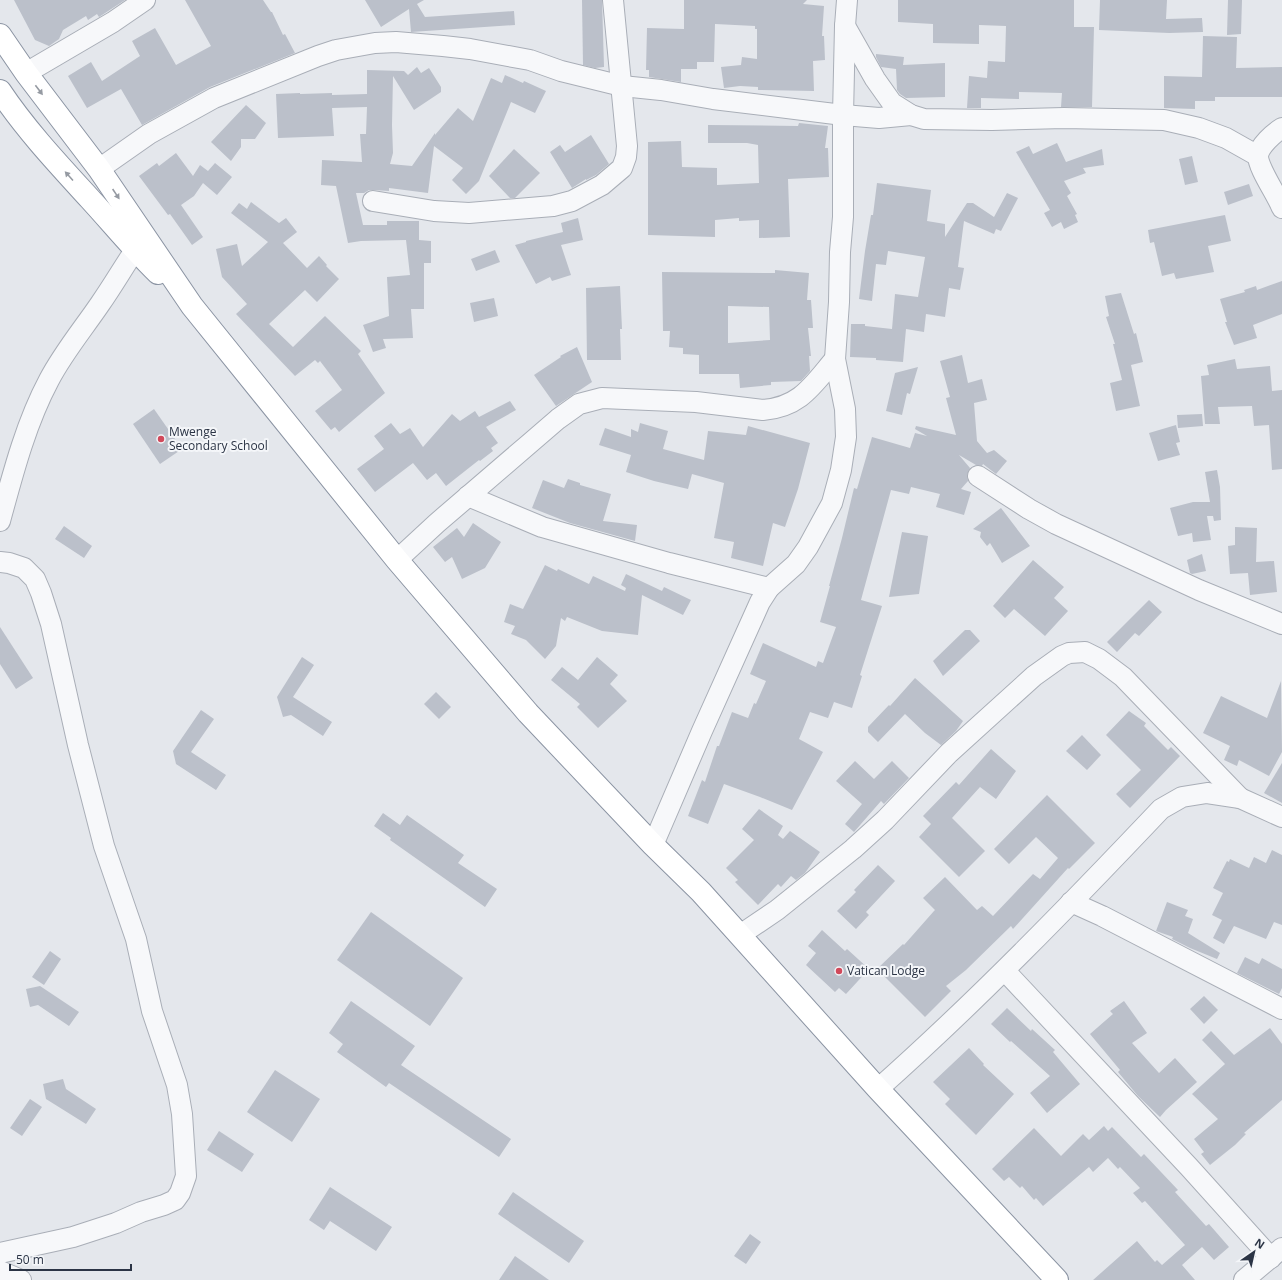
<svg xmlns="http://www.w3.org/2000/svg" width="1282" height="1280" font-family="'Open Sans',sans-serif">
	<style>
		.building { fill: #bbc0ca; fill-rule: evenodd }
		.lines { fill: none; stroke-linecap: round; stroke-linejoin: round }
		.minor-casing { stroke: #a9aeb7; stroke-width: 22 }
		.trunk-casing { stroke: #8b94a3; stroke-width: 24 }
		.minor { stroke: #f7f8fa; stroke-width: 20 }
		.trunk { stroke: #fff; stroke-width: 22 }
		.oneway { fill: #959aa2 }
		.poi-dot { fill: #d1495b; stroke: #f4f6f9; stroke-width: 1.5 }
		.labels { text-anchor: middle; stroke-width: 4; stroke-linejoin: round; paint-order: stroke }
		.poi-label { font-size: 12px; fill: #2b3445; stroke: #f4f6f9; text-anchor: start }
	</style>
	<rect width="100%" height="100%" fill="#e4e7ec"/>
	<g class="building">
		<path d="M 14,0 L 125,0 L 99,17 L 97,14 L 88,20 L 86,16 L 63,30 L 59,39 L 49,46 L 35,40 Z"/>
		<path d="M 185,0 L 263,0 L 271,12 L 272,12 L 283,35 L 285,34 L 295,53 L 210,87 L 142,125 L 121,89 L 87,108 L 68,76 L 91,62 L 102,81 L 140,56 L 132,41 L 155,28 L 176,65 L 211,46 Z"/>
		<path d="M 365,0 L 424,0 L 417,4 L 425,17 L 514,11 L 515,25 L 411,32 L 409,9 L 381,27 Z"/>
		<path d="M 582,0 L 602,0 L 604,67 L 595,68 L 583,65 Z"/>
		<path d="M 684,0 L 807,0 L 803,4 L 824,6 L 822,36 L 824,36 L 825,60 L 813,61 L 814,91 L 758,90 L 758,87 L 740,86 L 724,88 L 721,67 L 741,65 L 742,57 L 757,59 L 757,29 L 755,29 L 755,26 L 715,24 L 714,62 L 697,62 L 697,69 L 681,69 L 681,82 L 649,77 L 649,70 L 646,70 L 647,28 L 684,29 Z"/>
		<path d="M 898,0 L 1074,0 L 1074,27 L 1094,27 L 1092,107 L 1061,107 L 1062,93 L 1019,92 L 1019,99 L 981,98 L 981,108 L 967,108 L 969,76 L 987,78 L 988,61 L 1005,62 L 1006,26 L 979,25 L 979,44 L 933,43 L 933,24 L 898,22 Z"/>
		<path d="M 1100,0 L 1167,0 L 1166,19 L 1202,18 L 1203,32 L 1169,33 L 1099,30 Z"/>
		<path d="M 1228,0 L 1242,0 L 1241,34 L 1227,35 Z"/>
		<path d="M 1203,36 L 1237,37 L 1236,68 L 1282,67 L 1282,97 L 1215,97 L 1215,101 L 1195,101 L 1195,109 L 1164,108 L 1164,76 L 1202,77 Z"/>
		<path d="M 876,54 L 904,57 L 903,65 L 945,63 L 945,97 L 906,98 L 900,94 L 897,90 L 896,69 L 881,67 L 876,57 Z"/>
		<path d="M 417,67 L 421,73 L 429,68 L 441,87 L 441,92 L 414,110 L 393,76 L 392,125 L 393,153 L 390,164 L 412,166 L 435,133 L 435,135 L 458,108 L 473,121 L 491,78 L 502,83 L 505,75 L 523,83 L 524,81 L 546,91 L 535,113 L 511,102 L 479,181 L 466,194 L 452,180 L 463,168 L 434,146 L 428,193 L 389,188 L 389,191 L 374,190 L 369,190 L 364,193 L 356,193 L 363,225 L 387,225 L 387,221 L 419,221 L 419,240 L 431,241 L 431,263 L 424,263 L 424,309 L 411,309 L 413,338 L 383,339 L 386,348 L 373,352 L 363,325 L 389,316 L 387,277 L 410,275 L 406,240 L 361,241 L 348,243 L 336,186 L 321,185 L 322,160 L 362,162 L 360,134 L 366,134 L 367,107 L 332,108 L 334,136 L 278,138 L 276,94 L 300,93 L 300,94 L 332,93 L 332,95 L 367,94 L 367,70 L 404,71 L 408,75 Z"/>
		<path d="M 246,105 L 266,123 L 255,139 L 241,139 L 241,147 L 231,161 L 211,142 Z"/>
		<path d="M 799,123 L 828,126 L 825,148 L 828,148 L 829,177 L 788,179 L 790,237 L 759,238 L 759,220 L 739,221 L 739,218 L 715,220 L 715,237 L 648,235 L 648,142 L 681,141 L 682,167 L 717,168 L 717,185 L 759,183 L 758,145 L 747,143 L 708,143 L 708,125 L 798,126 Z"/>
		<path d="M 591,135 L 609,164 L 596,175 L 586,180 L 586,179 L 572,188 L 550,152 L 560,145 L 565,152 Z"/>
		<path d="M 1057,143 L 1066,162 L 1102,149 L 1104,165 L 1083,168 L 1086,173 L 1064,181 L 1071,193 L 1067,196 L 1077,214 L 1075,215 L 1078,222 L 1064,229 L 1061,222 L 1052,227 L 1044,213 L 1050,210 L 1016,152 L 1029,146 L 1033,154 Z"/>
		<path d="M 514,149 L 540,173 L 515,198 L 510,198 L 489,176 Z"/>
		<path d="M 176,153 L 193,176 L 200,165 L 208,171 L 215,163 L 232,177 L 217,195 L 203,183 L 194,196 L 181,205 L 203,237 L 192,245 L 170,214 L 168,215 L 139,176 L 157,163 L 159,166 Z"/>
		<path d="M 1192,156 L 1198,182 L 1185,185 L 1179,159 Z"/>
		<path d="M 877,183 L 931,190 L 927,221 L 945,224 L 945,237 L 967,203 L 973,203 L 994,217 L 1007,193 L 1018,198 L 1001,231 L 996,229 L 994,234 L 964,221 L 958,267 L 964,268 L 960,290 L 949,288 L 945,317 L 926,314 L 924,332 L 906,329 L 903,362 L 876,360 L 876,358 L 850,357 L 851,324 L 865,324 L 865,326 L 892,329 L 895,294 L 918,297 L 925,257 L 888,251 L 886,265 L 876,264 L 872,301 L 859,299 L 865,251 L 871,215 L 873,215 Z"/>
		<path d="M 1249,184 L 1253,196 L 1228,205 L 1224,192 Z"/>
		<path d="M 251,202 L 279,223 L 286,218 L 297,232 L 283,243 L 307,268 L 319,256 L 327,265 L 326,266 L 339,279 L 317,302 L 305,290 L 269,324 L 293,347 L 325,316 L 361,351 L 358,354 L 385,393 L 339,432 L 335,427 L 331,430 L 315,411 L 342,390 L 320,361 L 318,363 L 315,360 L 295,376 L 236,314 L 247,304 L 222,277 L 216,249 L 237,244 L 242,266 L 268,242 L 231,213 L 239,203 L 247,209 Z"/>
		<path d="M 1225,215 L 1231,241 L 1208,246 L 1214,272 L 1176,279 L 1174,273 L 1162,276 L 1154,242 L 1150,243 L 1148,230 Z"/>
		<path d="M 578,218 L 583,240 L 561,245 L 571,275 L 552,281 L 550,277 L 536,284 L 515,245 L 526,242 L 526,241 L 563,232 L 561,223 Z"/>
		<path d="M 495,250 L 500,262 L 476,271 L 471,259 Z"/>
		<path d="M 775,270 L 809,273 L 807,300 L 811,300 L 813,328 L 808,328 L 811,356 L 809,356 L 810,371 L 801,381 L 771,382 L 771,385 L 740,388 L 739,374 L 699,374 L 699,355 L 683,354 L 683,348 L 669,347 L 670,331 L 663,331 L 662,272 L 775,273 ZM 728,306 L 769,307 L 770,340 L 728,343 Z"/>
		<path d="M 1282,281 L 1282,314 L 1253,325 L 1257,338 L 1234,345 L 1225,322 L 1227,322 L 1220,299 L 1245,292 L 1244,290 L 1256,286 L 1257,290 Z"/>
		<path d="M 620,286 L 622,329 L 620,329 L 621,360 L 587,360 L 586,288 Z"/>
		<path d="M 1121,293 L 1134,334 L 1136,333 L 1143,362 L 1131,365 L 1140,406 L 1116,411 L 1110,383 L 1122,380 L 1113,344 L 1115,344 L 1106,317 L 1109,316 L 1105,296 Z"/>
		<path d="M 494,298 L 498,316 L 474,322 L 470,303 Z"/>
		<path d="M 577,347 L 592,382 L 556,406 L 534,375 L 561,357 L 560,356 Z"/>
		<path d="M 962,355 L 968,383 L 982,379 L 987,400 L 974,403 L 977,441 L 987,453 L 994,450 L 1007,461 L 996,474 L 983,464 L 982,466 L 976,465 L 959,455 L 970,468 L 967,475 L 968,481 L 961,489 L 971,492 L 964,515 L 936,507 L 940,494 L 911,487 L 909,494 L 891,490 L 861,600 L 882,606 L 860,675 L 862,676 L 852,708 L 834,702 L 828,718 L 810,712 L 799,739 L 823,752 L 792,810 L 760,797 L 724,784 L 708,824 L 688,816 L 702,780 L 705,782 L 717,746 L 719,746 L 732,712 L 748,718 L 754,703 L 756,704 L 766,681 L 750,674 L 763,643 L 816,667 L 818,661 L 823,663 L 836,627 L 820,622 L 830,586 L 829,586 L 842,538 L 854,488 L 857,489 L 872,437 L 910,448 L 915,433 L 927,436 L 915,429 L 916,426 L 956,435 L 946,398 L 950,397 L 940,361 Z"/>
		<path d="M 1235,359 L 1237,369 L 1270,366 L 1272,391 L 1282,390 L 1282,469 L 1272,470 L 1269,425 L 1254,426 L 1252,406 L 1218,407 L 1220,424 L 1205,424 L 1201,376 L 1209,375 L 1207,365 Z"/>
		<path d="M 918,367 L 910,394 L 907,393 L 902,415 L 886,411 L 895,373 Z"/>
		<path d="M 510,401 L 516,410 L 486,427 L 498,443 L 491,448 L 493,451 L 480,461 L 479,460 L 446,486 L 436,473 L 427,480 L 413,463 L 375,492 L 357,469 L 384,449 L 374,436 L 391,423 L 400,434 L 410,428 L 423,447 L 452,414 L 460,421 L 475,411 L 479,417 Z"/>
		<path d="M 154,409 L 182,449 L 160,464 L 133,424 Z"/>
		<path d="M 1202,414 L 1203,426 L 1178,428 L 1177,415 Z"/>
		<path d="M 640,423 L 668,431 L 663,449 L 704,460 L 708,431 L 746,435 L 748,426 L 810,443 L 798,489 L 785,527 L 773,523 L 763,566 L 731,558 L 734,542 L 714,538 L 724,483 L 692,474 L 688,489 L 654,481 L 626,472 L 631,455 L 599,445 L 605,428 L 631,437 L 631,429 L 638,432 Z"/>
		<path d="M 1176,425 L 1180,442 L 1176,443 L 1180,455 L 1158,461 L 1149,433 Z"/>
		<path d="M 1217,470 L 1220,487 L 1221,520 L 1214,521 L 1213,516 L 1207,516 L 1211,540 L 1193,542 L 1192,533 L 1178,536 L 1170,508 L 1193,502 L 1210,502 L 1205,472 Z"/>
		<path d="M 568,479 L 580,483 L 580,485 L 611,494 L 603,521 L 637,525 L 635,541 L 570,523 L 532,508 L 543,480 L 564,488 Z"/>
		<path d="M 1001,508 L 1030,546 L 1002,563 L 990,543 L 987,546 L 980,537 L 981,532 L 973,529 Z"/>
		<path d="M 473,523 L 501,542 L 485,568 L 462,579 L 452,557 L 445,562 L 433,547 L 457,528 L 464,537 Z"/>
		<path d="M 64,526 L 92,546 L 84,558 L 55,539 Z"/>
		<path d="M 1235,527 L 1257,528 L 1256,562 L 1274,561 L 1277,592 L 1250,595 L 1248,573 L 1230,574 L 1228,546 L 1235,545 Z"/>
		<path d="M 902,532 L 928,536 L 919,594 L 889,597 Z"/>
		<path d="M 1202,554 L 1206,571 L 1192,574 L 1190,573 L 1187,560 Z"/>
		<path d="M 1033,560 L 1064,587 L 1054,598 L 1068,611 L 1045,636 L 1014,609 L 1005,618 L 993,606 Z"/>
		<path d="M 545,565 L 557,571 L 558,569 L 589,584 L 593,576 L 625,591 L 626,588 L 621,585 L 626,574 L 662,591 L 664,587 L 691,600 L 683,615 L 642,595 L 638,635 L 602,631 L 567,617 L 565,621 L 561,618 L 556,646 L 545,659 L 526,640 L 511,634 L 515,626 L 504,622 L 510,604 L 523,609 Z"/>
		<path d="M 1149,600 L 1162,612 L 1139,636 L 1135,633 L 1117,652 L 1107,642 Z"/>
		<path d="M 0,627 L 33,678 L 16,689 L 0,664 Z"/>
		<path d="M 965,630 L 970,630 L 980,641 L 943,676 L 933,661 Z"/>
		<path d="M 302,657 L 314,665 L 293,697 L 332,722 L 323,736 L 291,715 L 283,717 L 277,697 Z"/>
		<path d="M 597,657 L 618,675 L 610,684 L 627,701 L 598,728 L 577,707 L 580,704 L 551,680 L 562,667 L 578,680 Z"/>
		<path d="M 915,678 L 963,721 L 956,731 L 941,745 L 925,733 L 905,714 L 878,742 L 868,732 L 868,727 L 889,705 L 890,706 Z"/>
		<path d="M 1281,681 L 1282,752 L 1269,776 L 1239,760 L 1237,766 L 1224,760 L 1230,746 L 1203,733 L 1221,696 L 1267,718 Z"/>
		<path d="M 436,692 L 451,707 L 439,719 L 424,704 Z"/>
		<path d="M 201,710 L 214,719 L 191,752 L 226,775 L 216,790 L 176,764 L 173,751 Z"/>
		<path d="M 1129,711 L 1146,723 L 1144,726 L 1168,750 L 1171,747 L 1180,756 L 1130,808 L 1116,794 L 1141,770 L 1106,735 Z"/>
		<path d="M 1082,735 L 1101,755 L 1087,770 L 1066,751 Z"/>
		<path d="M 991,749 L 1016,771 L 996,799 L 980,787 L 952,818 L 985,851 L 959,877 L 919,837 L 931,824 L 923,816 L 956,782 L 959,785 Z"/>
		<path d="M 855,761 L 874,779 L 892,761 L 909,778 L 884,804 L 881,801 L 854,832 L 845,824 L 862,804 L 836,781 Z"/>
		<path d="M 1282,763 L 1282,803 L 1264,793 Z"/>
		<path d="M 1047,795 L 1095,843 L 1069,869 L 1068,868 L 1013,929 L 1011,926 L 966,970 L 946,986 L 951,991 L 925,1017 L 877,969 L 903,944 L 904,945 L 934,911 L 935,910 L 923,898 L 945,877 L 977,910 L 982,906 L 993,916 L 1033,874 L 1040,879 L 1058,858 L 1036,837 L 1009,864 L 994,849 Z"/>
		<path d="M 759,809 L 783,826 L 778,835 L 783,839 L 790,831 L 820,852 L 805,873 L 796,880 L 791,876 L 781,887 L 778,884 L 758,905 L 735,882 L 738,880 L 726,868 L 754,840 L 742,829 Z"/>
		<path d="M 383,813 L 400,825 L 407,815 L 464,855 L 458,863 L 497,889 L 485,907 L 390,840 L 391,838 L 374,826 Z"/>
		<path d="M 1272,850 L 1282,855 L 1282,925 L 1274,922 L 1266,939 L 1234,926 L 1224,944 L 1213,938 L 1222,920 L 1212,915 L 1223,893 L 1213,888 L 1227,861 L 1229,862 L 1230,859 L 1249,868 L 1254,857 L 1266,863 Z"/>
		<path d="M 878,865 L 895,881 L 866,912 L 869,915 L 856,929 L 837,911 L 856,892 L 854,890 Z"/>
		<path d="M 1167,902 L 1188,910 L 1185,916 L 1193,919 L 1188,933 L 1220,953 L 1217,959 L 1190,948 L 1172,939 L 1173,937 L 1156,931 Z"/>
		<path d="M 371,912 L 463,978 L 430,1026 L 337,960 Z"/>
		<path d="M 822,930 L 845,951 L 847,949 L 869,969 L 846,994 L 839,988 L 835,992 L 806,965 L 816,953 L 808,946 Z"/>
		<path d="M 50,951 L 61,959 L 44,985 L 32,977 Z"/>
		<path d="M 1245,957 L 1259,964 L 1262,958 L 1282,969 L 1282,988 L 1279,994 L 1237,973 Z"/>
		<path d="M 40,986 L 79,1012 L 69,1026 L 38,1005 L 30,1007 L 26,989 Z"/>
		<path d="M 1204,996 L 1218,1010 L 1204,1024 L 1190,1009 Z"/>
		<path d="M 351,1001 L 415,1046 L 401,1065 L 511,1139 L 499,1157 L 389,1083 L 386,1087 L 337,1052 L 343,1044 L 329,1033 Z"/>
		<path d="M 1124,1001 L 1147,1033 L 1132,1043 L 1159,1073 L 1175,1058 L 1197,1082 L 1166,1110 L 1160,1117 L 1138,1096 L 1118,1072 L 1120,1070 L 1090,1034 L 1113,1014 L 1110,1011 Z"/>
		<path d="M 1007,1008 L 1031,1031 L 1032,1029 L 1055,1050 L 1053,1052 L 1080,1084 L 1047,1113 L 1030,1093 L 1050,1076 L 1011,1041 L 1010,1042 L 991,1024 Z"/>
		<path d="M 1270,1028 L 1282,1044 L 1282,1100 L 1244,1133 L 1246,1134 L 1235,1145 L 1210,1165 L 1201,1154 L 1204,1152 L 1194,1139 L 1218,1119 L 1192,1094 L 1225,1064 L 1202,1040 L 1211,1031 L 1234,1055 Z"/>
		<path d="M 969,1048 L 984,1064 L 983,1065 L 1014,1094 L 976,1135 L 945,1104 L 950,1099 L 933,1082 Z"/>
		<path d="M 275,1070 L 320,1099 L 292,1142 L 247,1112 Z"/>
		<path d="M 63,1079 L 66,1089 L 96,1109 L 86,1124 L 46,1099 L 43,1084 Z"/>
		<path d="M 30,1099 L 42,1107 L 22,1136 L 10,1128 Z"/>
		<path d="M 1104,1126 L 1108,1131 L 1112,1127 L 1141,1157 L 1144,1154 L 1178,1190 L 1175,1192 L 1206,1226 L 1209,1224 L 1229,1247 L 1214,1260 L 1202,1247 L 1182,1265 L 1195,1280 L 1093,1280 L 1137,1241 L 1155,1262 L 1157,1260 L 1162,1265 L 1185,1245 L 1145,1201 L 1142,1203 L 1133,1193 L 1140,1188 L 1120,1167 L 1118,1169 L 1108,1158 L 1093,1172 L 1089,1167 L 1043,1206 L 1036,1198 L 1034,1200 L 1022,1186 L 1020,1188 L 1009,1177 L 1004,1181 L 992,1169 L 1034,1128 L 1061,1156 L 1083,1134 L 1089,1140 Z"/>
		<path d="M 219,1131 L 254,1154 L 242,1172 L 207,1150 Z"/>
		<path d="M 330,1187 L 392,1227 L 376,1251 L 330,1221 L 324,1230 L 309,1220 Z"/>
		<path d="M 513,1192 L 584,1241 L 569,1263 L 498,1214 Z"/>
		<path d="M 750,1234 L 761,1242 L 746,1264 L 734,1256 Z"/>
		<path d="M 515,1256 L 549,1280 L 499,1280 Z"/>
	</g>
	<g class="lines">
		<g class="minor-casing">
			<g id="minor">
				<path d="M 845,26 L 875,79 L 892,103 L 911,115 L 924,119 L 992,120 L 1064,118 L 1164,120 L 1199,128 L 1226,138 L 1258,156"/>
				<path d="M 26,73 L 113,22 L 145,0"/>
				<path d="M 1282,128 C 1274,133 1259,146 1258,156 C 1258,168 1277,195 1282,208"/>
				<path d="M 99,169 L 149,134 L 214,98 L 318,56 L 336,50 L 375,43 L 396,42 L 443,46 L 470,49 L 530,60 L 561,71 L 622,86 L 661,90 L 713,99 L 843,115 L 879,118 L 911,115"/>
				<path d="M 373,201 L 434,211 L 469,213 L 553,206 L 572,201 L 602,185 L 622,168 L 626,157 L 627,146 L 613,0"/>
				<path d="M 978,476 L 1029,509 L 1056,524 L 1199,590 L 1282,624"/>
				<path d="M 468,496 L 542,527 L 669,563 L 769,588"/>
				<path d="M 0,521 C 13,473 26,423 49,380 C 63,353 83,329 100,304 C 112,287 123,268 135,250"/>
				<path d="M 397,560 L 437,523 L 529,444 L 558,419 L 579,404 L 602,398 L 696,402 L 763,410 C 800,407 812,386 835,359"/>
				<path d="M 0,562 L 9,563 L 24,568 L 35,579 L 41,593 L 51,624 L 78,745 L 104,846 L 136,939 L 152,1011 L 177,1085 L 182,1114 L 186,1176 L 180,1193 L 175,1200 L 164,1205 L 141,1212 L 116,1223 L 73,1237 L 0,1253"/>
				<path d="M 653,845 L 702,731 L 760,602 L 769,588 L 796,564 L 808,547 L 832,503 L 841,470 L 846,437 L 845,409 L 835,359 L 839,302 L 840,252 L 843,217 L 843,115 L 845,26 L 847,0"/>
				<path d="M 1071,902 L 1102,916 L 1282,1009"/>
				<path d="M 740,935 L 777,910 L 853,849 L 885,820 L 949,753 L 1034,676 L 1062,656 L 1069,653 L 1085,652 L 1099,659 L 1123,677 L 1240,798"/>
				<path d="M 1005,971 L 1189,1167 L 1271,1258"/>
				<path d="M 878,1089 C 977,1001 1070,905 1161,809 L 1182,797 L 1207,793 L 1240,798 L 1282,817"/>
				<path d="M 0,1271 L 21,1280"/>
				<path d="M 1244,1280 L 1282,1248"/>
			</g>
		</g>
		<g class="trunk-casing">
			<g id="trunk">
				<path d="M 0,35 L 26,73 L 99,169 L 192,306 L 397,560 L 528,713 L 653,845 L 701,892 L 878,1089 L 1057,1280"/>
				<path d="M 0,91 C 26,130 59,165 90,199 C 113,224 134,250 158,273"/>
			</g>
		</g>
		<use href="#minor" class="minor"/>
		<use href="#trunk" class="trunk"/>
	</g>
	<defs><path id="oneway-solid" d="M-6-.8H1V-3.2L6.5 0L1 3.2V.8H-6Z"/></defs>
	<g class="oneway">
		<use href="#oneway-solid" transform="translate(39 90) rotate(53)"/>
		<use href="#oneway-solid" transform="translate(69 176) rotate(-132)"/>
		<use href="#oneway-solid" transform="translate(116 194) rotate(56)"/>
	</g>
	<g class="poi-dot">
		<circle cx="161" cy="439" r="4"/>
		<circle cx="839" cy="971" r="4"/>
	</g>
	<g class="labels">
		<g class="poi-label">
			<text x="169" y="436">Mwenge<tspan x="169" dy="14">Secondary School</tspan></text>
			<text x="847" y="975">Vatican Lodge</text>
		</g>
	</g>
	<g transform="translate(1254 1252) rotate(34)" stroke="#f4f6f9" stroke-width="3" paint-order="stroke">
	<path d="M0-3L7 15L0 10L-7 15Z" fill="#2b3445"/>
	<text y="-6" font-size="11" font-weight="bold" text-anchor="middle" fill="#2b3445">N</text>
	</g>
	<path d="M10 1264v6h121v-6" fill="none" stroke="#2b3445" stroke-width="2"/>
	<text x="16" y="1264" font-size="12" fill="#2b3445" stroke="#f4f6f9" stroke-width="3" paint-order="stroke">50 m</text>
</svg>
